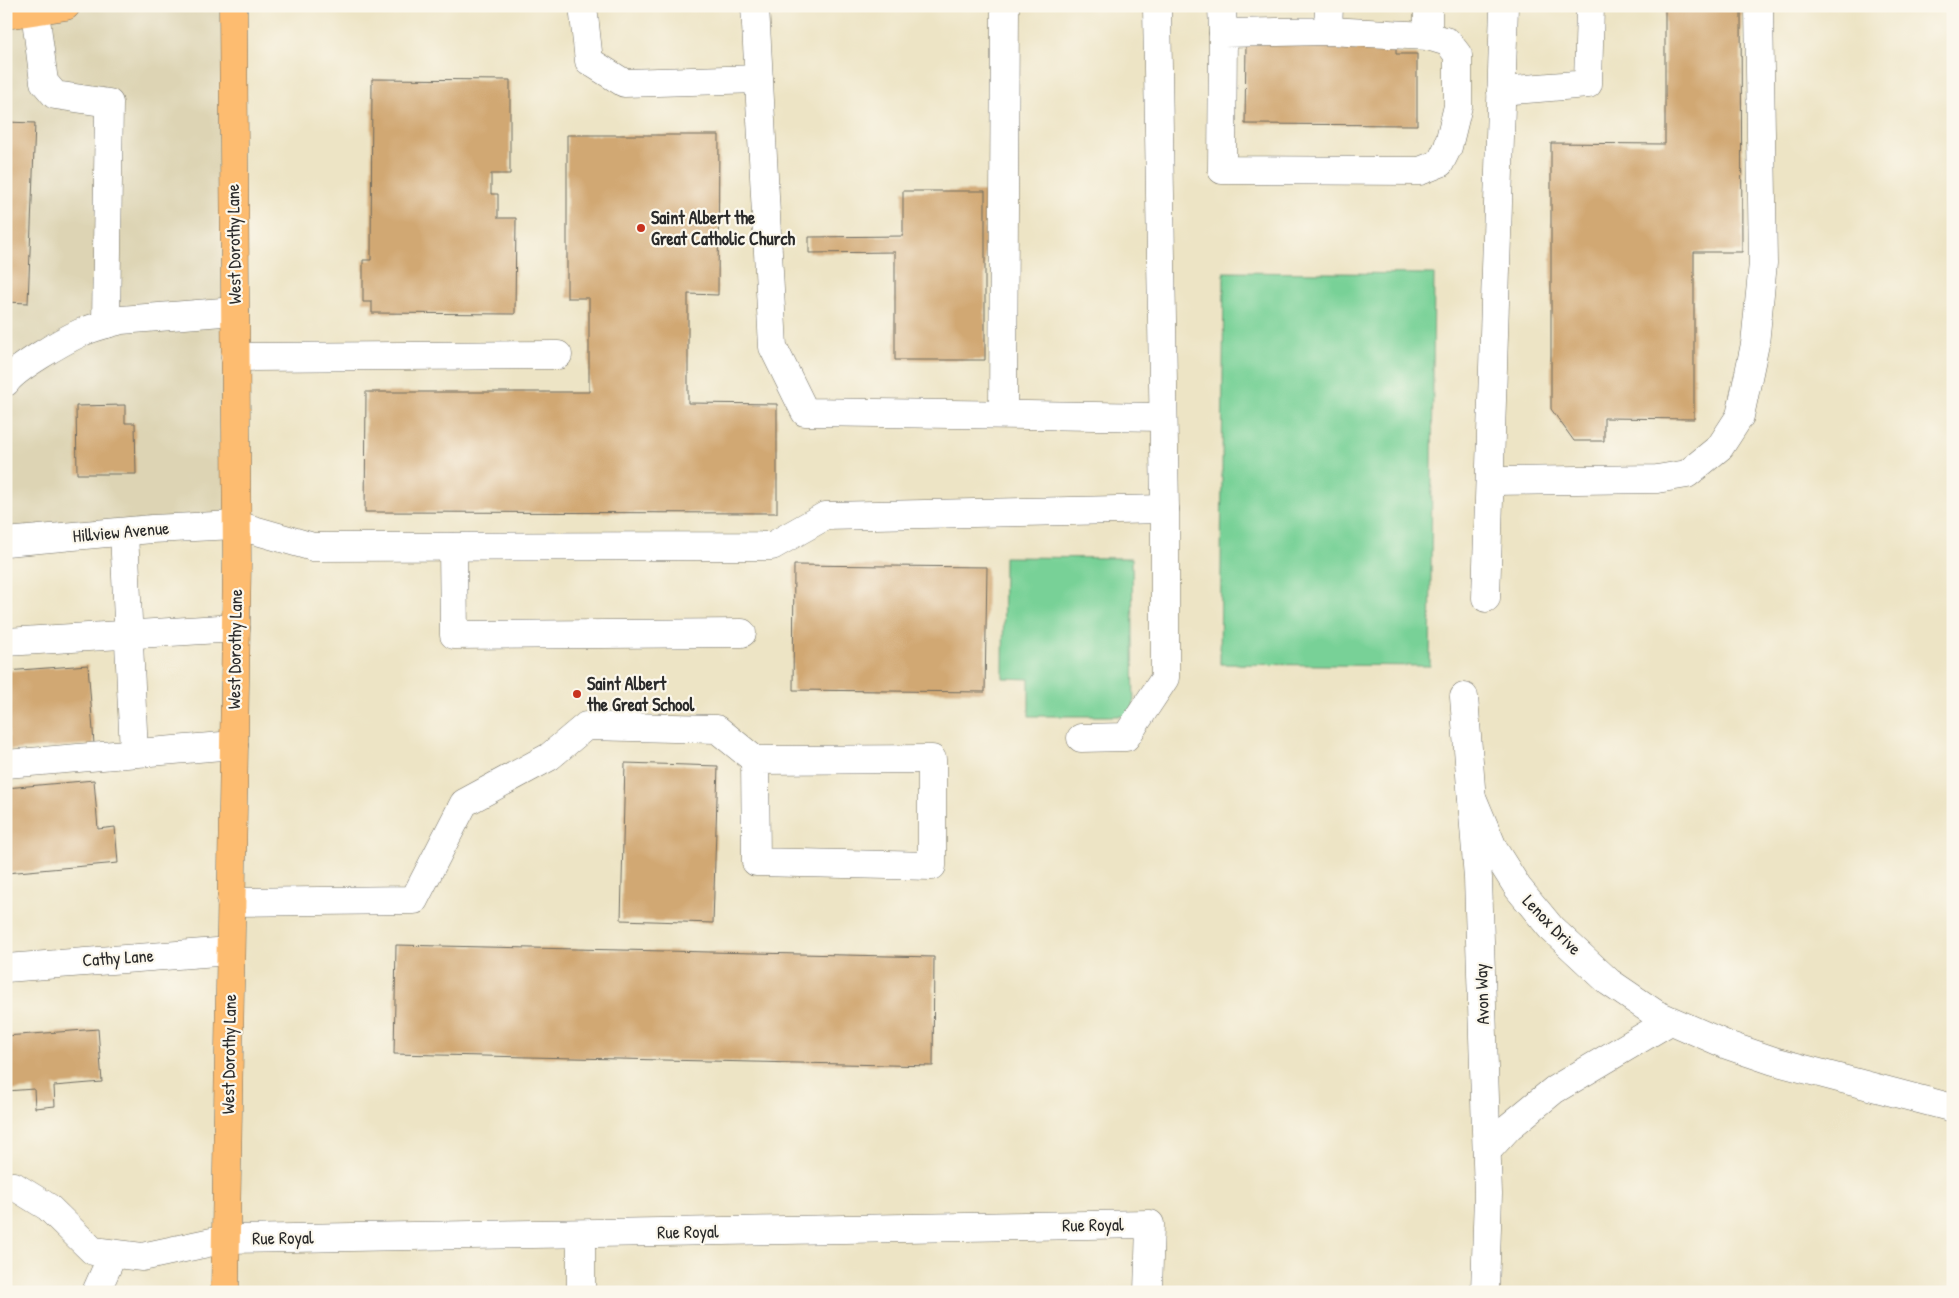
<svg xmlns="http://www.w3.org/2000/svg" width="1959" height="1298" font-family="'Patrick Hand',sans-serif">
	<style>
		.built { fill: #ddd4b4 }
		.park { fill: #78d197; stroke: #527e61 }
		.building { fill: #d1a873 }
		.lines { fill: none; stroke-linecap: round; stroke-linejoin: round }
		.minor-casing { stroke: #6f6c61; stroke-width: 29 }
		.major-casing { stroke: #6f6c61; stroke-width: 29 }
		.minor { stroke: #fff; stroke-width: 28 }
		.major { stroke: #fdbc70; stroke-width: 28 }
		.poi-dot { fill: #c8321e; stroke: #fbf7ec; stroke-width: 2 }
		.labels { text-anchor: middle; stroke-width: 4.5; stroke-linejoin: round; paint-order: stroke }
		.poi-label { font-size: 18px; font-weight: bold; fill: #2b2b2b; stroke: #fbf7ec; text-anchor: start }
		.street-label { font-size: 18px; fill: #2b2b2b; stroke: #fbf7ec }
	</style>
	<rect width="100%" height="100%" fill="#fbf7ec"/>
	<filter id="ink" filterUnits="userSpaceOnUse"><feTurbulence type="fractalNoise" baseFrequency=".02" numOctaves="2"/><feDisplacementMap in="SourceGraphic" scale="10" xChannelSelector="R" yChannelSelector="G"/><feConvolveMatrix kernelMatrix="1 2 1 2 8 2 1 2 1" color-interpolation-filters="sRGB"/></filter>
	<filter id="wash" filterUnits="userSpaceOnUse"><feTurbulence type="fractalNoise" baseFrequency=".0096" numOctaves="4" result="noise"/><feDisplacementMap in="SourceGraphic" scale="20" xChannelSelector="R" yChannelSelector="G"/><feGaussianBlur stdDeviation="1.12" result="paint"/><feColorMatrix in="noise" values="0 0 0 0 0 0 0 0 0 0 0 0 0 0 0 0 0 1.4 0 .05"/><feComposite in="paint" operator="in"/></filter>
	<g filter="url(#wash)">
		<rect width="100%" height="100%" fill="#ede4c5"/>
		<path class="built" d="M 6,6 L 234,6 L 236,525 L 6,543 Z"/>
		<g class="park">
			<path d="M 1224,272 L 1434,274 L 1430,666 L 1220,664 Z"/>
			<path d="M 1004,557 L 1132,558 L 1134,716 L 1029,716 L 1029,679 L 1003,678 Z"/>
		</g>
		<g id="blocks">
			<g class="building">
				<path d="M 1665,6 L 1741,6 L 1742,252 L 1694,252 L 1694,419 L 1604,418 L 1604,441 L 1574,441 L 1551,409 L 1551,143 L 1665,144 Z"/>
				<path d="M 1246,43 L 1396,44 L 1396,54 L 1417,54 L 1417,125 L 1245,124 Z"/>
				<path d="M 372,79 L 510,80 L 510,174 L 491,174 L 491,194 L 498,194 L 498,218 L 516,218 L 515,314 L 372,313 L 372,302 L 363,302 L 363,260 L 371,260 Z"/>
				<path d="M 6,122 L 35,123 L 28,303 L 6,302 Z"/>
				<path d="M 567,135 L 719,135 L 718,295 L 688,294 L 688,403 L 777,404 L 777,513 L 365,512 L 366,392 L 589,392 L 589,298 L 567,298 Z"/>
				<path d="M 903,191 L 985,191 L 985,360 L 895,360 L 895,252 L 809,253 L 809,237 L 903,236 Z"/>
				<path d="M 125,405 L 125,423 L 135,423 L 136,474 L 77,474 L 76,406 Z"/>
				<path d="M 794,565 L 987,567 L 985,692 L 793,690 Z"/>
				<path d="M 88,665 L 94,744 L 10,750 L 6,704 L 6,671 Z"/>
				<path d="M 625,763 L 718,766 L 713,923 L 621,920 Z"/>
				<path d="M 94,780 L 98,829 L 115,827 L 118,863 L 6,873 L 6,788 Z"/>
				<path d="M 396,945 L 934,957 L 933,1066 L 394,1054 Z"/>
				<path d="M 98,1029 L 102,1082 L 54,1086 L 55,1106 L 35,1108 L 34,1089 L 6,1091 L 6,1036 Z"/>
			</g>
		</g>
	</g>
	<g filter="url(#ink)">
		<use href="#blocks" fill-opacity="0" stroke="#6f6c61" stroke-width="1"/>
		<g class="lines">
			<g class="minor-casing">
				<g id="minor">
					<path d="M 583,6 L 589,61 L 624,83 L 759,79"/>
					<path d="M 755,6 L 773,347 L 805,412 L 1163,417"/>
					<path d="M 1222,6 L 1223,33"/>
					<path d="M 1428,6 L 1428,36"/>
					<path d="M 35,11 L 44,82 L 55,95 L 109,103 L 106,324"/>
					<path d="M 1328,31 L 1223,33 L 1222,170 L 1420,171 L 1440,163 L 1448,147 L 1458,106 L 1458,55 L 1448,42 L 1428,36 L 1328,31 L 1329,6"/>
					<path d="M 1501,91 L 1588,84 L 1590,6"/>
					<path d="M 235,357 L 558,355"/>
					<path d="M 6,382 C 16,368 63,341 80,333 C 93,327 107,324 121,320 L 235,311"/>
					<path d="M 1003,414 L 1005,6"/>
					<path d="M 1490,481 L 1657,479 L 1687,474 L 1720,447 L 1740,416 L 1755,344 L 1763,263 L 1759,6"/>
					<path d="M 124,532 L 134,753"/>
					<path d="M 6,542 L 152,529 L 236,525 L 313,547 L 772,546 L 825,516 L 1165,509"/>
					<path d="M 453,547 L 454,635 L 742,633"/>
					<path d="M 1486,598 L 1504,6"/>
					<path d="M 6,642 L 236,628"/>
					<path d="M 1464,697 L 1478,878 L 1488,1194 L 1485,1292"/>
					<path d="M 1081,738 L 1126,737 L 1165,678 L 1165,509 L 1157,6"/>
					<path d="M 6,764 L 234,745"/>
					<path d="M 1472,797 L 1494,850 L 1518,888 L 1551,928 L 1609,982 L 1656,1014 L 1727,1045 L 1774,1061 L 1953,1108"/>
					<path d="M 231,902 L 414,900 L 464,803 L 549,757 L 586,726 L 717,729 L 755,760 L 932,759 L 932,866 L 756,862 L 755,760"/>
					<path d="M 6,968 L 230,951"/>
					<path d="M 1487,1151 L 1509,1127 L 1554,1090 L 1670,1021"/>
					<path d="M 6,1187 L 14,1186 L 48,1207 L 93,1251 L 142,1257 L 226,1239 L 1150,1224 L 1148,1292"/>
					<path d="M 581,1234 L 581,1292"/>
					<path d="M 96,1292 L 113,1254"/>
				</g>
			</g>
			<g class="major-casing">
				<g id="major">
					<path d="M 6,15 L 66,6"/>
					<path d="M 225,1292 L 237,563 L 233,6"/>
				</g>
			</g>
			<use href="#minor" class="minor"/>
			<use href="#major" class="major"/>
		</g>
	</g>
	<g class="poi-dot">
		<circle cx="641" cy="228" r="5"/>
		<circle cx="577" cy="694" r="5"/>
	</g>
	<g class="labels">
		<g class="poi-label">
			<text x="651" y="224">Saint Albert the<tspan x="651" dy="21">Great Catholic Church</tspan></text>
			<text x="587" y="690">Saint Albert<tspan x="587" dy="21">the Great School</tspan></text>
		</g>
		<g class="street-label">
			<text transform="translate(234 244) rotate(-91)" y="6">West Dorothy Lane</text>
			<text transform="translate(121 532) rotate(-5)" y="6">Hillview Avenue</text>
			<text transform="translate(235 649) rotate(-89)" y="6">West Dorothy Lane</text>
			<text transform="translate(1552 925) rotate(46)" y="6">Lenox Drive</text>
			<text transform="translate(118 958) rotate(-4)" y="6">Cathy Lane</text>
			<text transform="translate(1482 994) rotate(-92)" y="6">Avon Way</text>
			<text transform="translate(229 1054) rotate(-89)" y="6">West Dorothy Lane</text>
			<text transform="translate(1093 1225) rotate(-1)" y="6">Rue Royal</text>
			<text transform="translate(688 1232) rotate(-1)" y="6">Rue Royal</text>
			<text transform="translate(283 1238) rotate(-1)" y="6">Rue Royal</text>
		</g>
	</g>
	<rect width="1959" height="1298" fill="none" stroke="#fbf7ec" stroke-width="25"/>
</svg>
